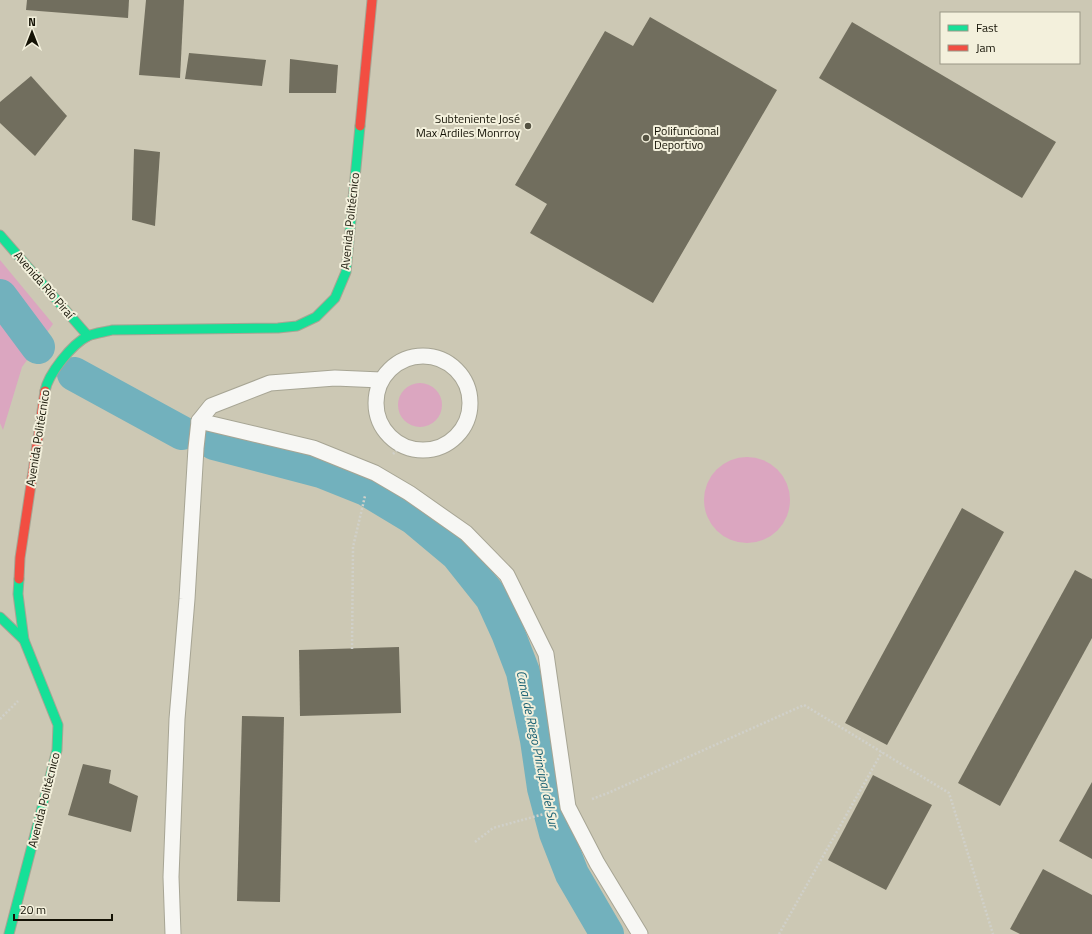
<svg xmlns="http://www.w3.org/2000/svg" width="1092" height="934" font-family="'Titillium Web',sans-serif">
	<style>
		.green { fill: #dba6c0 }
		.lines { fill: none; stroke-linecap: round; stroke-linejoin: round }
		.canal { stroke: #72b1bd; stroke-width: 34 }
		.building { fill: #716e5e }
		.lane-casing { stroke: #a7a594; stroke-width: 17 }
		.fast-casing { stroke: #a7a594; stroke-width: 11 }
		.jam-casing { stroke: #a7a594; stroke-width: 11 }
		.path { stroke: #d0d0c9; stroke-width: 2.5; stroke-dasharray: 2 2; stroke-linecap: butt }
		.lane { stroke: #f7f7f4; stroke-width: 15 }
		.fast { stroke: #16e098; stroke-width: 9 }
		.jam { stroke: #f24e42; stroke-width: 9 }
		.poi-dot { fill: #545242; stroke: #f3f0dc; stroke-width: 1.5 }
		.labels { text-anchor: middle; stroke-width: 4; stroke-linejoin: round; paint-order: stroke }
		.poi-label { font-size: 12px; fill: #141205; stroke: #f3f0dc; text-anchor: end }
		.street-label { font-size: 12px; fill: #141205; stroke: #f3f0dc }
		.water-label { font-size: 13px; font-style: italic; fill: #135d70; stroke: #f3f0dc }
	</style>
	<rect width="100%" height="100%" fill="#ccc8b4"/>
	<g class="green">
		<path d="M 0,260 L 53,324 L 22,367 L 3,430 L 0,423 Z"/>
		<circle cx="420" cy="405" r="22"/>
		<circle cx="747" cy="500" r="43"/>
	</g>
	<g class="lines">
		<g class="canal">
			<path d="M 0,296 L 38,347"/>
			<path d="M 74,374 L 182,433"/>
			<path d="M 214,443 L 321,471 L 366,489 L 414,518 L 457,554 L 492,598 L 508,633 L 523,672 L 537,740 L 544,788 L 556,833 L 572,874 L 607,934"/>
		</g>
	</g>
	<g class="building">
		<path d="M 27,0 L 129,0 L 128,18 L 26,10 Z"/>
		<path d="M 146,0 L 184,0 L 180,78 L 139,75 Z"/>
		<path d="M 650,17 L 777,90 L 653,303 L 530,233 L 547,204 L 515,185 L 605,31 L 633,46 Z"/>
		<path d="M 852,22 L 1056,142 L 1022,198 L 819,78 Z"/>
		<path d="M 189,53 L 266,60 L 262,86 L 185,79 Z"/>
		<path d="M 290,59 L 338,65 L 336,93 L 289,93 Z"/>
		<path d="M 31,76 L 67,116 L 35,156 L 0,123 L 0,102 Z"/>
		<path d="M 134,149 L 160,152 L 155,226 L 132,220 Z"/>
		<path d="M 962,508 L 1004,532 L 887,745 L 845,723 Z"/>
		<path d="M 1075,570 L 1092,579 L 1092,638 L 1000,806 L 958,783 Z"/>
		<path d="M 399,647 L 401,713 L 300,716 L 299,650 Z"/>
		<path d="M 242,716 L 284,717 L 280,902 L 237,901 Z"/>
		<path d="M 83,764 L 111,770 L 109,783 L 138,796 L 131,832 L 68,815 Z"/>
		<path d="M 873,775 L 932,805 L 886,890 L 828,860 Z"/>
		<path d="M 1092,782 L 1092,859 L 1059,841 Z"/>
		<path d="M 1043,869 L 1092,895 L 1092,934 L 1020,934 L 1010,929 Z"/>
	</g>
	<g class="lines">
		<g class="lane-casing">
			<g id="lane">
				<circle cx="423" cy="403" r="47"/>
				<path d="M 199,421 L 313,448 L 375,473 L 409,493 L 466,533 L 507,575 L 546,654 L 568,807 L 597,863 L 640,934"/>
				<path d="M 173,934 L 171,877 L 177,719 L 187,599 L 196,448 L 199,421 L 211,406 L 270,383 L 335,378 L 381,380"/>
			</g>
		</g>
		<g class="fast-casing">
			<g id="fast">
				<path d="M 0,235 L 88,336"/>
				<path d="M 45,391 C 48,374 72,344 88,336 C 95,333 105,332 112,330 L 278,328 L 297,326 L 316,317 L 335,298 L 346,272 L 360,126"/>
				<path d="M 0,617 L 24,640"/>
				<path d="M 9,934 L 57,750 L 58,725 L 24,640 L 18,594 L 19,579"/>
			</g>
		</g>
		<g class="jam-casing">
			<g id="jam">
				<path d="M 360,126 L 372,0"/>
				<path d="M 19,579 L 20,558 L 45,391"/>
			</g>
		</g>
		<g class="path">
			<path d="M 393,454 L 401,446"/>
			<path d="M 352,649 L 353,547 L 365,496"/>
			<path d="M 0,719 L 18,701"/>
			<path d="M 592,799 L 608,793 L 804,705 L 949,793 L 993,934"/>
			<path d="M 475,842 L 493,828 L 544,814"/>
			<path d="M 779,934 L 882,752"/>
		</g>
		<use href="#lane" class="lane"/>
		<use href="#fast" class="fast"/>
		<use href="#jam" class="jam"/>
	</g>
	<g class="poi-dot">
		<circle cx="528" cy="126" r="4"/>
		<circle cx="646" cy="138" r="4"/>
	</g>
	<g class="labels">
		<g class="poi-label">
			<text x="520" y="123">Subteniente José<tspan x="520" dy="14">Max Ardiles Monrroy</tspan></text>
			<text x="654" y="135" text-anchor="start">Polifuncional<tspan x="654" dy="14">Deportivo</tspan></text>
		</g>
		<g class="street-label">
			<text transform="translate(350 221) rotate(-84)" y="4">Avenida Politécnico</text>
			<text transform="translate(44 285) rotate(49)" y="4">Avenida Río Piraí</text>
			<text transform="translate(38 438) rotate(-81)" y="4">Avenida Politécnico</text>
			<text transform="translate(44 800) rotate(-76)" y="4">Avenida Politécnico</text>
		</g>
		<g class="water-label">
			<text transform="translate(538 749) rotate(78)" y="5">Canal de Riego Principal del Sur</text>
		</g>
	</g>
	<rect x="940" y="12" width="140" height="52" fill="#f3f0dc" stroke="#9a9786"/>
	<rect x="948" y="25" width="20" height="6" fill="#16e098" stroke="#9a9786"/>
	<text x="976" y="32" font-size="12" fill="#141205">Fast</text>
	<rect x="948" y="45" width="20" height="6" fill="#f24e42" stroke="#9a9786"/>
	<text x="976" y="52" font-size="12" fill="#141205">Jam</text>
	<g transform="translate(32 32)" stroke="#f3f0dc" stroke-width="3" paint-order="stroke">
	<path d="M0-3L7 15L0 10L-7 15Z" fill="#141205"/>
	<text y="-6" font-size="11" font-weight="bold" text-anchor="middle" fill="#141205">N</text>
	</g>
	<path d="M14 914v6h98v-6" fill="none" stroke="#141205" stroke-width="2"/>
	<text x="20" y="914" font-size="12" fill="#141205" stroke="#f3f0dc" stroke-width="3" paint-order="stroke">20 m</text>
</svg>
